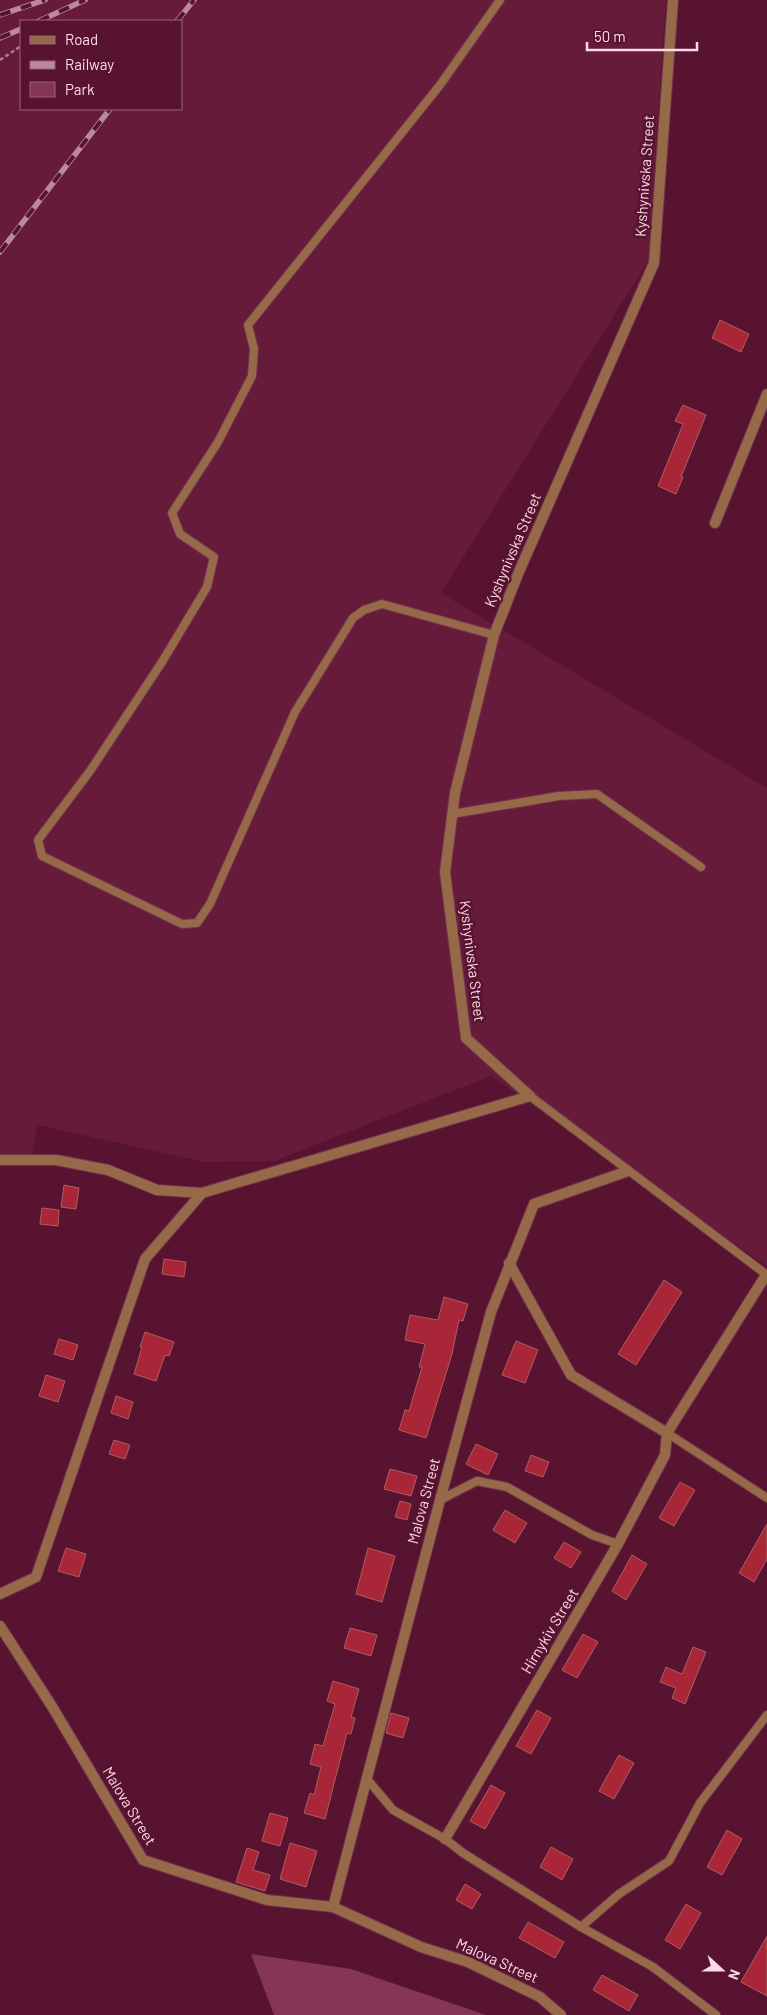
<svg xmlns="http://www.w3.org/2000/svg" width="767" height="2015" font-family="Barlow,sans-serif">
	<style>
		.built { fill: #661b3b; fill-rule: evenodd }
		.green { fill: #843654 }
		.building { fill: #a92638; stroke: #ac5e60 }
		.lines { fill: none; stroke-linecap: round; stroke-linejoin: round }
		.service-casing { stroke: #72334d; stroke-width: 10 }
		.minor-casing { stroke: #72334d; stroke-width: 12 }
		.path { stroke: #af7d90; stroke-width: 2.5; stroke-dasharray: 4 2.5; stroke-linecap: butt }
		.service { stroke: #966a48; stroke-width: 8 }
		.minor { stroke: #966a48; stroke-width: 10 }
		.rail-casing { stroke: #ba8a9c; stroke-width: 5.5 }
		.rail { stroke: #571330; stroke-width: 4; stroke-dasharray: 11; stroke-linecap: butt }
		.labels { text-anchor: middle; stroke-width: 5; stroke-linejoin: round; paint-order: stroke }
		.street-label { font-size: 15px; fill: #fddae4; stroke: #571330 }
	</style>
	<rect width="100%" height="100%" fill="#571330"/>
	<path class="built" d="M 0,0 L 666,0 L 648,261 L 441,593 L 767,788 L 767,1266 L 491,1076 L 274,1161 L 204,1162 L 38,1125 L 31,1158 L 0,1158 ZM 21,21 L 181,21 L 181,109 L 21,109 Z"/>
	<path class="green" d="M 251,1954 L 351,1969 L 486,2015 L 274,2015 Z"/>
	<g class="building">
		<path d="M 720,320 L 749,334 L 741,352 L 712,338 Z"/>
		<path d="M 683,405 L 706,415 L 681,477 L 683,477 L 676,494 L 658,486 L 683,424 L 675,421 Z"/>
		<path d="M 64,1185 L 79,1188 L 76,1209 L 61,1207 Z"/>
		<path d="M 42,1208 L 59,1210 L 58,1226 L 40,1224 Z"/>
		<path d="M 164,1259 L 186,1262 L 184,1277 L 162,1274 Z"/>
		<path d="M 664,1280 L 682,1292 L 636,1365 L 618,1354 Z"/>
		<path d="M 444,1297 L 468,1304 L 463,1321 L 459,1320 L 452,1354 L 426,1438 L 399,1430 L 405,1410 L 409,1411 L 422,1367 L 419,1367 L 425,1344 L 405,1340 L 410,1315 L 438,1320 Z"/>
		<path d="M 145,1332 L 174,1342 L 169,1356 L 165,1355 L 156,1381 L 134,1374 L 142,1347 L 140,1347 Z"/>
		<path d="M 59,1339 L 78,1345 L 73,1360 L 54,1354 Z"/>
		<path d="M 516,1341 L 538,1350 L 525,1383 L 502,1375 Z"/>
		<path d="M 46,1375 L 65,1381 L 58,1402 L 39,1396 Z"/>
		<path d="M 116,1396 L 133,1402 L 128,1419 L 111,1413 Z"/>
		<path d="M 114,1440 L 130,1445 L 125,1459 L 109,1454 Z"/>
		<path d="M 476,1444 L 498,1454 L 488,1475 L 466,1464 Z"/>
		<path d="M 531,1455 L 549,1462 L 543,1477 L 525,1471 Z"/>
		<path d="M 390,1469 L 417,1476 L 411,1496 L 384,1489 Z"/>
		<path d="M 680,1482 L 695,1490 L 674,1526 L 659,1518 Z"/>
		<path d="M 400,1501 L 411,1504 L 407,1520 L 395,1517 Z"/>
		<path d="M 505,1510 L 527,1523 L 515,1543 L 493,1530 Z"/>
		<path d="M 767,1524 L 767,1559 L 754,1582 L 739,1573 Z"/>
		<path d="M 564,1542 L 581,1552 L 571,1568 L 554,1558 Z"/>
		<path d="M 66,1548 L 86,1554 L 79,1577 L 58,1571 Z"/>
		<path d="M 368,1548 L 395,1556 L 382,1602 L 356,1594 Z"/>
		<path d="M 632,1555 L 647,1564 L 626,1600 L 612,1591 Z"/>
		<path d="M 350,1628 L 377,1635 L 371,1656 L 344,1648 Z"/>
		<path d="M 583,1634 L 598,1642 L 577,1678 L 562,1670 Z"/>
		<path d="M 693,1647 L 706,1652 L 685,1704 L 672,1698 L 676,1688 L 660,1682 L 666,1667 L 682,1674 Z"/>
		<path d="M 333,1681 L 359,1689 L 351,1717 L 355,1718 L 351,1734 L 347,1733 L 325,1819 L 304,1813 L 310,1793 L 314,1795 L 321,1767 L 310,1764 L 315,1744 L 323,1746 L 335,1704 L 327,1701 Z"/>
		<path d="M 537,1710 L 551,1718 L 531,1754 L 516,1746 Z"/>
		<path d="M 391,1713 L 409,1718 L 403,1738 L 386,1733 Z"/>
		<path d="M 619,1755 L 634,1763 L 614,1799 L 599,1791 Z"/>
		<path d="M 491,1785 L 505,1793 L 485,1829 L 470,1821 Z"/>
		<path d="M 270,1813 L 288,1818 L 280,1846 L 262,1841 Z"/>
		<path d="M 727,1830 L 742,1839 L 722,1875 L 707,1867 Z"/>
		<path d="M 290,1843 L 317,1851 L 306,1887 L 280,1879 Z"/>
		<path d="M 551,1847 L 573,1859 L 562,1880 L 540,1867 Z"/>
		<path d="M 247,1848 L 259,1852 L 253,1870 L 270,1875 L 265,1891 L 236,1882 Z"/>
		<path d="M 465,1884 L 481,1894 L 472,1909 L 456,1900 Z"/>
		<path d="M 686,1904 L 701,1913 L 680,1949 L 665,1940 Z"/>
		<path d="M 528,1922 L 564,1942 L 555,1958 L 519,1938 Z"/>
		<path d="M 767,1936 L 767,1996 L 741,1982 Z"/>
		<path d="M 602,1975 L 638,1995 L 629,2011 L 593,1990 Z"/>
	</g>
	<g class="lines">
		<g class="service-casing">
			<g id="service">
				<path d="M 494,635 L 382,604 L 364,610 L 353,618 L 295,712 L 210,904 L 197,923 L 182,924 L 42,856 L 38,840 L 90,771 L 162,662 L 207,587 L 214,557 L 180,534 L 172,513 L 218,442 L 252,376 L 254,349 L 248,325 L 440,85 L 500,0"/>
				<path d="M 452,814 L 559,796 L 597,794 L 701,867"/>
				<path d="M 530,1096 L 767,1275"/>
				<path d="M 667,1433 L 767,1498"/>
				<path d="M 440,1500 L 477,1481 L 507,1487 L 592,1535 L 618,1544"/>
				<path d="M 367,1779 L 393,1810 L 445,1839 L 463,1853 L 581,1927 L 653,1967 L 716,2015"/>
				<path d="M 581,1927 L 619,1894 L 669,1861 L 700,1803 L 767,1715"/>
			</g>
		</g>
		<g class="minor-casing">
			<g id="minor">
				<path d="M 715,523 L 767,394"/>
				<path d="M 530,1096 L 466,1038 L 445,872 L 455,793 L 494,635 L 518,574 L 654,263 L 673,0"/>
				<path d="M 0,1160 L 56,1160 L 108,1170 L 157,1190 L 202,1193"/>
				<path d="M 509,1263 L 571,1375 L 667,1433"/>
				<path d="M 0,1594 L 36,1577 L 145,1259 L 202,1193 L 530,1096"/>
				<path d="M 0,1626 L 53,1708 L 143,1860 L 267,1900 L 333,1907 L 421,1947 L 468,1962 L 540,1997 L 561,2015"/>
				<path d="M 445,1839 L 618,1544 L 665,1455 L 667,1433 L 766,1275"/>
				<path d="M 333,1907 L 440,1500 L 491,1312 L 534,1204 L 628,1171"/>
			</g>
		</g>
		<path class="path" d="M 0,60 L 21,46"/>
		<use href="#service" class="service"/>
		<use href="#minor" class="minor"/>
		<g class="rail-casing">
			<g id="rail">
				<path d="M 0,15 L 45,0"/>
				<path d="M 39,21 L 85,0"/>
				<path d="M 177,21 L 194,0"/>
				<path d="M 0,38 L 21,29"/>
				<path d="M 0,252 L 110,109"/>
			</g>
		</g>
		<use href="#rail" class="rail"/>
	</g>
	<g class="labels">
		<g class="street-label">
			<text transform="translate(645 176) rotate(-86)" y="5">Kyshynivska Street</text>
			<text transform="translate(513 550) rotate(-67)" y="5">Kyshynivska Street</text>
			<text transform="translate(472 961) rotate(83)" y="5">Kyshynivska Street</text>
			<text transform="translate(424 1501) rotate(-75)" y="5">Malova Street</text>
			<text transform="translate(550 1631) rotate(-59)" y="5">Hirnykiv Street</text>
			<text transform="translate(129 1806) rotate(59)" y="5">Malova Street</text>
			<text transform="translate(497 1961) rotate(24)" y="5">Malova Street</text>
		</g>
	</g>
	<rect x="20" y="20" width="162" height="90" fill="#571330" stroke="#996378"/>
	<rect x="30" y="36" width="25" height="8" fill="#966a48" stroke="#996378"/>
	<text x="65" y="45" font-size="15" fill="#fddae4">Road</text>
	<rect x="30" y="61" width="25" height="8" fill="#ba8a9c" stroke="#996378"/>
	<text x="65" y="70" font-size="15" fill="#fddae4">Railway</text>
	<rect x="30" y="82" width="25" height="15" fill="#843654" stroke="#996378"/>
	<text x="65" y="95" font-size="15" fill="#fddae4">Park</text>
	<g transform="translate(722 1970) rotate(111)" stroke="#571330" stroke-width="4" paint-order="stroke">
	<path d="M0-4L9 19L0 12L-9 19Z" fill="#fddae4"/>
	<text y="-8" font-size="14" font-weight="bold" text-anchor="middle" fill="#fddae4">N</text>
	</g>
	<path d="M587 42v8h110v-8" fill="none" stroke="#fddae4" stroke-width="2.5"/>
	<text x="594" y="42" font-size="15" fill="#fddae4" stroke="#571330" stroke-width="4" paint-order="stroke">50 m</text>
</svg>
